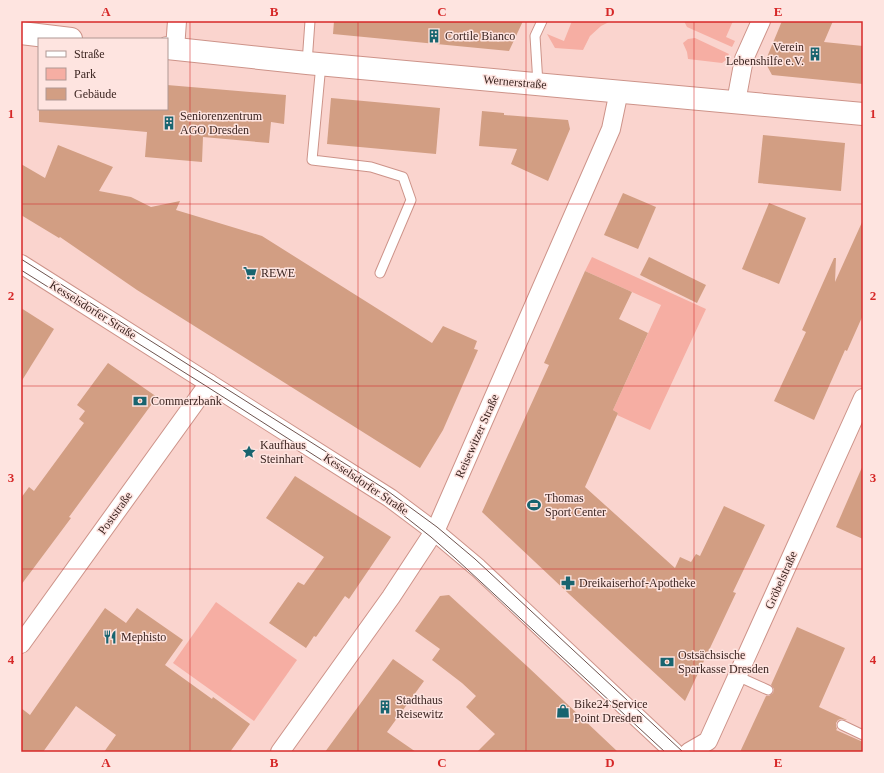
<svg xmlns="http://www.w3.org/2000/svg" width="884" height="773" font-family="Georgia,serif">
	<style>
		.green { fill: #f6aea3 }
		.building { fill: #d29e83 }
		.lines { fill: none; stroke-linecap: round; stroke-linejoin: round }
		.lane-casing { stroke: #cd9389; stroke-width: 11 }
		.street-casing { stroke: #cd9389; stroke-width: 20 }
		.secondary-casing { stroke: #cd9389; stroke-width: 24 }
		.lane { stroke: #fff; stroke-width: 9 }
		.street { stroke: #fff; stroke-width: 18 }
		.secondary { stroke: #fff; stroke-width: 22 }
		.tram { stroke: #6f544f; stroke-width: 1 }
		.grid { fill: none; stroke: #d62828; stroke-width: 1; stroke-opacity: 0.55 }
		.labels { text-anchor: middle; stroke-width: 3; stroke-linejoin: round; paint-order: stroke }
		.poi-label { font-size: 12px; fill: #3c2521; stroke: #fee4e0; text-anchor: start }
		.street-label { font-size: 12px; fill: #3c2521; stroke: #fee4e0 }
		.neatline { fill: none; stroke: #d62828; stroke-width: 1.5 }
		.grid-label { font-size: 13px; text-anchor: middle; font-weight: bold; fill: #d62828 }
	</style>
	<rect width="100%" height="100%" fill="#fad4ce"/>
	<g class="green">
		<path d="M 572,21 L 611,21 L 601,26 L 590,36 L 583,50 L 555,48 L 547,34 L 564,41 Z"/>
		<path d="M 684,21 L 733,21 L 726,37 L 735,41 L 732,47 L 687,27 Z"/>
		<path d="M 695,38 L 729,54 L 726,60 L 722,63 L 688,59 L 687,52 L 683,43 L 688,39 Z"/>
		<path d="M 592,257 L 706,309 L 650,430 L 617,415 L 618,413 L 613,410 L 661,305 L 585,271 Z"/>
		<path d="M 216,602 L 297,660 L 254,721 L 173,663 Z"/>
	</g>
	<g class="building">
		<path d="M 334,21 L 523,21 L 509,51 L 333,34 Z"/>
		<path d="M 782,21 L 833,21 L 824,42 L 863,46 L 863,84 L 772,75 L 765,62 Z"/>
		<path d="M 167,85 L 286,95 L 284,124 L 271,122 L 269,143 L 203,137 L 202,162 L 145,157 L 147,132 L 39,122 L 39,109 L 167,109 Z"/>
		<path d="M 331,98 L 440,108 L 436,154 L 327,144 Z"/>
		<path d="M 482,111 L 504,113 L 504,115 L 568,120 L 570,129 L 548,181 L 511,164 L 517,149 L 479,146 Z"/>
		<path d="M 763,135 L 845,143 L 841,191 L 758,183 Z"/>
		<path d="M 58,145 L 113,167 L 99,191 L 131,197 L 151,207 L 180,201 L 176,210 L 262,236 L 432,343 L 443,326 L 477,341 L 474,349 L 478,350 L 443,430 L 420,468 L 137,290 L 60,237 L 59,238 L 21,215 L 21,164 L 45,178 Z"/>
		<path d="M 623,193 L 656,207 L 638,249 L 604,235 Z"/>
		<path d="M 769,203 L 806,218 L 779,284 L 742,269 Z"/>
		<path d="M 863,220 L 863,315 L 847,351 L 845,350 L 814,420 L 774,401 L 806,332 L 802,330 L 834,258 L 836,258 L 835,282 Z"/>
		<path d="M 649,257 L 706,285 L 697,303 L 640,275 Z"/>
		<path d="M 585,271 L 632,292 L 619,319 L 648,333 L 613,410 L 618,413 L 585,487 L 675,568 L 680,557 L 691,562 L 696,554 L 700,556 L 724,506 L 765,525 L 733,592 L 736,593 L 685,701 L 569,594 L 482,512 L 549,365 L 544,363 Z"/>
		<path d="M 21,308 L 54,329 L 21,382 Z"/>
		<path d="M 108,363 L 157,397 L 69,517 L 71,518 L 21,585 L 21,498 L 29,487 L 34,491 L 84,423 L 79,419 L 85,411 L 77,405 Z"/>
		<path d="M 863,465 L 863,539 L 836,527 Z"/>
		<path d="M 295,476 L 391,537 L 349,599 L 345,596 L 316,637 L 314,636 L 306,648 L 269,623 L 298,582 L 304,585 L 324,557 L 266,518 Z"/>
		<path d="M 449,595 L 528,667 L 618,752 L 477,752 L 495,734 L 466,707 L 476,696 L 462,683 L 432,660 L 440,649 L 415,631 L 440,596 Z"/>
		<path d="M 105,608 L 126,623 L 137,608 L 183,640 L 165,665 L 212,699 L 213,697 L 250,724 L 230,752 L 104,752 L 116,735 L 76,706 L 43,752 L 21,752 L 21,708 L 30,715 Z"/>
		<path d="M 797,627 L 845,648 L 819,707 L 847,720 L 846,720 L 841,719 L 838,720 L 836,723 L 836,726 L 837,729 L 836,730 L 863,742 L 863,752 L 740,752 L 766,696 L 769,696 L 773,693 L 774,689 L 771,685 Z"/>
		<path d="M 393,659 L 424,681 L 387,732 L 416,752 L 325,752 Z"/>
	</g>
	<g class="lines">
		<g class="lane-casing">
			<g id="lane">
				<path d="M 307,63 L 310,21"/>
				<path d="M 321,64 L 312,160 L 371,167 L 403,177 L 411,200 L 380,273"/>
				<path d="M 538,84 L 535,36 L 542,21"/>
				<path d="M 737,676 L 768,690"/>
				<path d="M 842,725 L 863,735"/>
			</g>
		</g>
		<g class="street-casing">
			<g id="street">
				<path d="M 175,49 L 177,21"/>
				<path d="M 736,102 L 744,59 L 761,21"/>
				<path d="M 21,264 L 390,498 L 434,531 L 478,568 L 674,752"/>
				<path d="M 21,644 L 209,383"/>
				<path d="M 280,752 L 391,597 L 437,527 L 611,129 L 619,91"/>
				<path d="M 689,752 L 708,741 L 863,398"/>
			</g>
		</g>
		<g class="secondary-casing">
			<g id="secondary">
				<path d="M 21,33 L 71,39"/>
				<path d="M 167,48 L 307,63 L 863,114"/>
			</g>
		</g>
		<use href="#lane" class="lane"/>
		<use href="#street" class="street"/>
		<use href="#secondary" class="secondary"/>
		<g class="tram">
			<path d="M 21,259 L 385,489 L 437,527 L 475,559 L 683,752"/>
			<path d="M 21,270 L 206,386 L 384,500 L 431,537 L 455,558 L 665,752"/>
		</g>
	</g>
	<path class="grid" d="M 190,21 L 190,752M 358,21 L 358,752M 526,21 L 526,752M 694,21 L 694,752M 21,204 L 863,204M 21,386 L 863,386M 21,569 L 863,569"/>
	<defs>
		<g id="building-bare" transform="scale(1.08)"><path d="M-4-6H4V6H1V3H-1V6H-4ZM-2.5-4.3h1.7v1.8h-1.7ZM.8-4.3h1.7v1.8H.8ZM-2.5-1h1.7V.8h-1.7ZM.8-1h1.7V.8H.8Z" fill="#18646f" stroke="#fee4e0" stroke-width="2.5" paint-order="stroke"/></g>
		<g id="supermarket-bare" transform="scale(1.08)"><path d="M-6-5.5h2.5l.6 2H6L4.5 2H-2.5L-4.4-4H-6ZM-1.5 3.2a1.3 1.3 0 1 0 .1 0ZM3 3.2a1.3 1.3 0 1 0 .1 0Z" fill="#18646f" stroke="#fee4e0" stroke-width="2.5" paint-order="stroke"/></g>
		<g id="bank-bare" transform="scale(1.08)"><path d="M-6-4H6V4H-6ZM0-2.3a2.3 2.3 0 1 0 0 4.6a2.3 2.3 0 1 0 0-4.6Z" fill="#18646f" stroke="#fee4e0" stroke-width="2.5" paint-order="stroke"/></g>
		<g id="sight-bare" transform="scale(1.08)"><path d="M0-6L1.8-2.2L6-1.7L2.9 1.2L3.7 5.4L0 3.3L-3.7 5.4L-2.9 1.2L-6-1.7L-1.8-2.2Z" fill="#18646f" stroke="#fee4e0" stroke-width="2.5" paint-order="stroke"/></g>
		<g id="stadium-bare" transform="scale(1.08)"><path d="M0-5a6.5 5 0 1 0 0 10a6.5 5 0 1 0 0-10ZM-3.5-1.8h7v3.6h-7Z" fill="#18646f" stroke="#fee4e0" stroke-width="2.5" paint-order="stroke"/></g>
		<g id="pharmacy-bare" transform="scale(1.08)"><path d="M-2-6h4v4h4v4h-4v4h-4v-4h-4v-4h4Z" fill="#18646f" stroke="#fee4e0" stroke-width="2.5" paint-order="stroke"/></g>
		<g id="restaurant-bare" transform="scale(1.08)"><path d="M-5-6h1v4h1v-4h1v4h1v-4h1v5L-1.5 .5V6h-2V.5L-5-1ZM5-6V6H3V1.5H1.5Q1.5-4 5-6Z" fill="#18646f" stroke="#fee4e0" stroke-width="2.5" paint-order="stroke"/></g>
		<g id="shop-bare" transform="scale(1.08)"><path d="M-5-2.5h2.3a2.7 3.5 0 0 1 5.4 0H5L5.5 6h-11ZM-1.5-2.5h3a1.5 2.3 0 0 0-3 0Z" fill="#18646f" stroke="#fee4e0" stroke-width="2.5" paint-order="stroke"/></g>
	</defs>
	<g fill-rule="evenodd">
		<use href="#building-bare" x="434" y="36"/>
		<use href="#building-bare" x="815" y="54"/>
		<use href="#building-bare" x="169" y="123"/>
		<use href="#supermarket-bare" x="250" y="273"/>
		<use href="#bank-bare" x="140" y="401"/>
		<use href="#sight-bare" x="249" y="452"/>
		<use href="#stadium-bare" x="534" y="505"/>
		<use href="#pharmacy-bare" x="568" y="583"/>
		<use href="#restaurant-bare" x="110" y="637"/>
		<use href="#bank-bare" x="667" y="662"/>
		<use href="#building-bare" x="385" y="707"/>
		<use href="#shop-bare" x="563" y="711"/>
	</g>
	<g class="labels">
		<g class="poi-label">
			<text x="445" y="40">Cortile Bianco</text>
			<text x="804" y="51" text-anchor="end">Verein<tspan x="804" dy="14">Lebenshilfe e.V.</tspan></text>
			<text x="180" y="120">Seniorenzentrum<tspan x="180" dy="14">AGO Dresden</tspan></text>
			<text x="261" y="277">REWE</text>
			<text x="151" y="405">Commerzbank</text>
			<text x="260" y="449">Kaufhaus<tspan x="260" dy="14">Steinhart</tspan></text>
			<text x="545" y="502">Thomas<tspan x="545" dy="14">Sport Center</tspan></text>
			<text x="579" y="587">Dreikaiserhof-Apotheke</text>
			<text x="121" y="641">Mephisto</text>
			<text x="678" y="659">Ostsächsische<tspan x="678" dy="14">Sparkasse Dresden</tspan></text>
			<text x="396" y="704">Stadthaus<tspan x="396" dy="14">Reisewitz</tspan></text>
			<text x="574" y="708">Bike24 Service<tspan x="574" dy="14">Point Dresden</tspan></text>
		</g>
		<g class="street-label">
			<text transform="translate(515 82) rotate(5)" y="4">Wernerstraße</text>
			<text transform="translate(93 310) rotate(32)" y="4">Kesselsdorfer Straße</text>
			<text transform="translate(477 436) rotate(-66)" y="4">Reisewitzer Straße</text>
			<text transform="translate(366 484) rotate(34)" y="4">Kesselsdorfer Straße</text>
			<text transform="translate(115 513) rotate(-54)" y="4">Poststraße</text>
			<text transform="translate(781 580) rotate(-66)" y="4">Gröbelstraße</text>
		</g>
	</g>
	<rect width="884" height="773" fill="none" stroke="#fee4e0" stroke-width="44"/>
	<rect x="38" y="38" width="130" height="72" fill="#fee4e0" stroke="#b09894"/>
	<rect x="46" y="51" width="20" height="6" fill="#ffffff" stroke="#b09894"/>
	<text x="74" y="58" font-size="12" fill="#3c2521">Straße</text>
	<rect x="46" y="68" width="20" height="12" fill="#f6aea3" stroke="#b09894"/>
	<text x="74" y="78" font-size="12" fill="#3c2521">Park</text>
	<rect x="46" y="88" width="20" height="12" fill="#d29e83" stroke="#b09894"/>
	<text x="74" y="98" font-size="12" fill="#3c2521">Gebäude</text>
	<rect x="22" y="22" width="840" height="729" class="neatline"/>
	<g class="grid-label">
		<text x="106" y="16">A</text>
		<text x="274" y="16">B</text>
		<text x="442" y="16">C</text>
		<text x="610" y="16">D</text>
		<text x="778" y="16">E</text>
		<text x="11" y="118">1</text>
		<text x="873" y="118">1</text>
		<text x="11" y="300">2</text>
		<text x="873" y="300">2</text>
		<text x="11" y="482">3</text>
		<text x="873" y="482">3</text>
		<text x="11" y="664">4</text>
		<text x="873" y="664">4</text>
		<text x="106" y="767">A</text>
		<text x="274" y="767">B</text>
		<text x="442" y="767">C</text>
		<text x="610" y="767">D</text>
		<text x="778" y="767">E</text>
	</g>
</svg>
